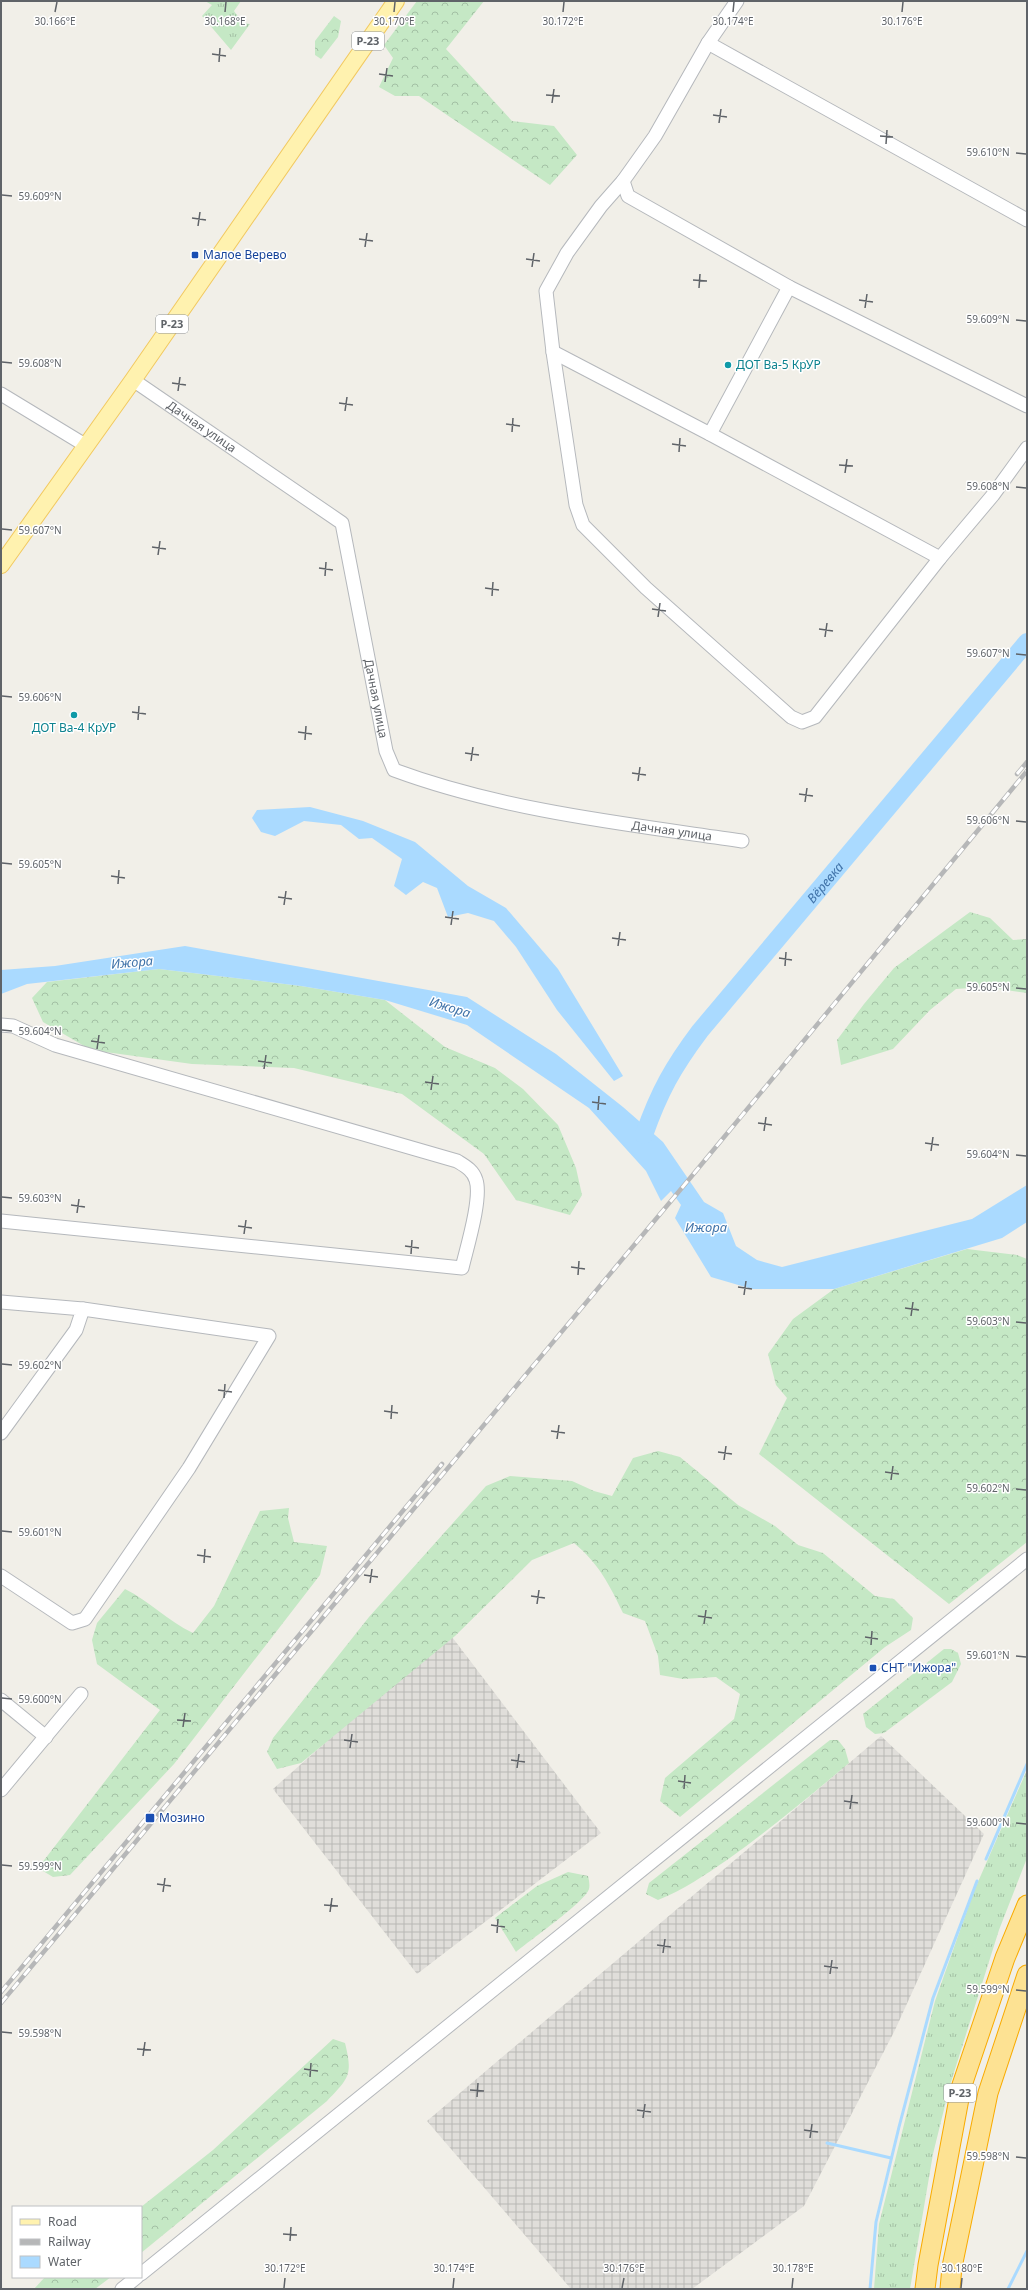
<svg xmlns="http://www.w3.org/2000/svg" width="1028" height="2290" font-family="'Noto Sans',sans-serif">
	<style>
		.industrial { fill: url(#industrial-grid) }
		.grass { fill: url(#grass-tufts) }
		.forest { fill: url(#forest-crowns) }
		.water { fill: #aadaff }
		.lines { fill: none; stroke-linecap: round; stroke-linejoin: round }
		.stream { stroke: #aadaff; stroke-width: 3 }
		.river { stroke: #aadaff; stroke-width: 18 }
		.minor-casing { stroke: #b5b8bc; stroke-width: 15 }
		.major-casing { stroke: #f2c960; stroke-width: 18 }
		.highway-casing { stroke: #f9ab00; stroke-width: 21 }
		.minor { stroke: #fff; stroke-width: 13 }
		.major { stroke: #fff2af; stroke-width: 16 }
		.highway { stroke: #fde293; stroke-width: 19 }
		.rail-casing { stroke: #b6b7b8; stroke-width: 4.5 }
		.rail { stroke: #fff; stroke-width: 3; stroke-dasharray: 9; stroke-linecap: butt }
		.ticks { fill: none; stroke: #5f6368; stroke-width: 1.5 }
		.transit-dot { fill: #1a4fb4; stroke: #fff; stroke-width: 1.5 }
		.culture-dot { fill: #0f9aa8; stroke: #fff; stroke-width: 1.5 }
		.labels { text-anchor: middle; stroke-width: 3; stroke-linejoin: round; paint-order: stroke }
		.shield { fill: #fff; stroke: #8f9295; stroke-width: 1 }
		.shield-label { font-size: 11px; font-weight: bold; fill: #5f6368 }
		.transit-label { font-size: 12px; fill: #164399; stroke: #fff; text-anchor: start }
		.culture-label { font-size: 12px; fill: #0d838f; stroke: #fff; text-anchor: start }
		.street-label { font-size: 12px; fill: #5f6368; stroke: #fff }
		.water-label { font-size: 13px; font-style: italic; fill: #4174aa; stroke: #fff }
		.ticks-label { font-size: 10px; text-anchor: middle; fill: #5f6368; stroke: #fff; stroke-width: 3; stroke-linejoin: round; paint-order: stroke }
	</style>
	<defs>
		<pattern id="industrial-grid" width="8" height="8" patternUnits="userSpaceOnUse"><rect width="8" height="8" fill="#e0deda"/><path d="M0 4h8M4 0v8" fill="none" stroke="#b9b8b5"/></pattern>
		<pattern id="grass-tufts" width="24" height="20" patternUnits="userSpaceOnUse"><rect width="24" height="20" fill="#c5e8c5"/><path d="M3 7l-1-3M5 7V3M7 7l1-3M15 17l-1-3M17 17v-4M19 17l1-3" fill="none" stroke="#a3c0a4"/></pattern>
		<pattern id="forest-crowns" width="20" height="18" patternUnits="userSpaceOnUse"><rect width="20" height="18" fill="#c5e8c5"/><path d="M2 6a3 3 0 1 1 6 0M12 15a3 3 0 1 1 6 0" fill="none" stroke="#a3c0a4"/></pattern>
	</defs>
	<rect width="100%" height="100%" fill="#f1efe8"/>
	<g class="industrial">
		<path d="M 449,1633 L 601,1833 L 417,1974 L 273,1789 Z"/>
		<path d="M 881,1736 L 984,1834 L 895,2030 L 804,2206 L 692,2289 L 571,2289 L 427,2121 Z"/>
	</g>
	<g class="grass">
		<path d="M 205,1 L 241,1 L 234,11 L 243,23 L 250,24 L 231,50 L 202,16 L 212,5 Z"/>
		<path d="M 1027,1770 L 1027,1858 L 999,1930 L 950,2085 L 933,2154 L 910,2289 L 874,2289 L 879,2224 L 935,2001 L 974,1891 Z"/>
	</g>
	<g class="forest">
		<path d="M 417,1 L 484,1 L 446,49 L 512,121 L 554,126 L 577,155 L 550,185 L 419,96 L 395,96 L 379,87 L 393,58 L 384,45 Z"/>
		<path d="M 334,16 L 341,21 L 338,37 L 321,59 L 315,55 L 315,41 Z"/>
		<path d="M 970,912 L 990,918 L 1013,940 L 1027,939 L 1027,993 L 983,987 L 956,989 L 930,1010 L 893,1049 L 841,1065 L 837,1040 L 864,1004 L 894,968 Z"/>
		<path d="M 159,969 L 301,986 L 385,1000 L 445,1047 L 495,1068 L 523,1089 L 558,1125 L 576,1168 L 582,1195 L 570,1215 L 516,1200 L 484,1154 L 402,1094 L 294,1068 L 192,1064 L 91,1050 L 43,1022 L 32,998 L 47,982 Z"/>
		<path d="M 967,1249 L 1017,1255 L 1027,1259 L 1027,1542 L 949,1604 L 759,1454 L 787,1398 L 776,1385 L 768,1354 L 793,1319 L 834,1289 Z"/>
		<path d="M 658,1451 L 680,1457 L 738,1505 L 775,1526 L 798,1545 L 823,1553 L 875,1596 L 894,1599 L 913,1618 L 911,1630 L 885,1647 L 680,1817 L 660,1801 L 665,1778 L 734,1719 L 740,1694 L 716,1677 L 683,1679 L 660,1675 L 658,1656 L 645,1621 L 623,1613 C 609,1584 599,1564 574,1543 L 532,1560 L 455,1636 L 301,1763 L 277,1769 L 267,1752 L 273,1738 L 369,1617 L 486,1486 L 510,1476 L 572,1481 L 594,1491 L 612,1496 L 633,1458 Z"/>
		<path d="M 289,1508 L 288,1518 L 294,1542 L 327,1546 L 320,1575 L 174,1764 L 70,1875 L 53,1877 L 38,1868 L 160,1710 L 97,1664 L 92,1640 L 97,1623 L 125,1589 C 149,1601 168,1621 193,1633 L 214,1606 L 260,1511 Z"/>
		<path d="M 944,1649 L 951,1649 L 958,1653 L 961,1664 L 952,1682 L 884,1733 L 875,1734 L 866,1727 L 863,1714 Z"/>
		<path d="M 830,1740 L 838,1740 L 845,1749 L 849,1763 C 810,1796 769,1830 727,1860 C 705,1875 683,1890 658,1900 L 646,1894 L 649,1883 Z"/>
		<path d="M 568,1872 L 588,1876 C 589,1880 590,1885 589,1889 C 585,1902 530,1940 516,1952 L 495,1918 L 537,1886 Z"/>
		<path d="M 333,2039 L 345,2043 C 353,2075 349,2078 327,2101 L 141,2253 L 141,2207 L 213,2150 Z"/>
		<path d="M 45,2277 L 111,2277 L 95,2289 L 34,2289 Z"/>
	</g>
	<g class="water">
		<path d="M 310,807 L 363,821 L 415,842 L 468,886 L 506,908 L 558,969 L 623,1076 L 614,1081 L 557,1010 L 516,947 L 494,921 L 468,913 L 448,917 L 437,888 L 423,882 L 406,895 L 394,886 L 402,859 L 372,838 L 359,839 L 341,825 L 304,821 L 275,836 L 261,832 L 252,818 L 257,810 Z"/>
		<path d="M 185,946 L 467,997 L 556,1054 L 623,1107 L 663,1142 L 704,1202 L 723,1213 L 736,1246 L 757,1260 L 782,1267 L 972,1219 L 1027,1185 L 1027,1222 L 1002,1238 L 834,1289 L 752,1289 L 711,1277 L 675,1218 L 681,1205 L 671,1191 L 661,1201 L 646,1171 L 589,1108 L 467,1025 L 385,1000 L 301,986 L 159,969 L 27,984 L 1,994 L 1,970 L 55,966 Z"/>
	</g>
	<g class="lines">
		<g class="stream">
			<path d="M 986,1859 L 1027,1764"/>
			<path d="M 827,2143 L 891,2158"/>
			<path d="M 870,2289 L 876,2222 L 899,2127 L 933,1998 L 977,1881"/>
			<path d="M 1008,2289 L 1027,2251"/>
		</g>
		<path class="river" id="s1" d="M 644,1135 C 659,1092 673,1067 700,1031 L 1027,642"/>
		<g class="minor-casing">
			<g id="minor">
				<path d="M 737,1 L 708,43 L 655,136 L 623,181 L 601,206 L 567,253 L 546,291 L 553,352 L 576,505 L 583,525 L 646,588 L 791,717 L 802,722 L 815,717 L 940,558 L 993,495 L 1027,448"/>
				<path d="M 708,43 L 1027,220"/>
				<path d="M 623,181 L 628,196 L 789,287 L 1027,406"/>
				<path d="M 553,352 L 710,434 L 940,558"/>
				<path id="s2" d="M 133,380 L 342,523 L 386,751 L 394,770 C 505,811 626,824 742,841"/>
				<path d="M 1,394 L 85,445"/>
				<path d="M 710,434 L 789,287"/>
				<path d="M 1,1025 L 13,1026 L 55,1045 L 457,1161 C 465,1166 473,1170 476,1180 C 482,1198 467,1247 462,1268 L 1,1221"/>
				<path d="M 1,1302 L 83,1309 L 76,1330 L 1,1433"/>
				<path d="M 1,1576 L 72,1623 L 85,1619 L 189,1468 L 269,1336 L 83,1309"/>
				<path d="M 1,1700 L 46,1737"/>
				<path d="M 1,1790 L 81,1694"/>
				<path d="M 141,2274 L 1027,1559"/>
				<path d="M 122,2289 L 137,2277"/>
			</g>
		</g>
		<g class="major-casing">
			<path id="major" d="M 1,565 L 133,380 L 396,1"/>
		</g>
		<g class="highway-casing">
			<g id="highway">
				<path d="M 925,2289 L 928,2265 L 961,2088 L 1005,1958 L 1027,1905"/>
				<path d="M 950,2289 L 952,2267 L 988,2093 L 1027,1975"/>
			</g>
		</g>
		<use href="#minor" class="minor"/>
		<use href="#major" class="major"/>
		<use href="#highway" class="highway"/>
		<g class="rail-casing">
			<g id="rail">
				<path d="M 1017,774 L 1027,762"/>
				<path d="M 1,1992 L 442,1464"/>
				<path d="M 1,2003 L 696,1171 L 1027,771"/>
			</g>
		</g>
		<use href="#rail" class="rail"/>
	</g>
	<path class="ticks" d="M 55,12 L 57,2M 225,12 L 226,2M 394,12 L 395,2M 563,12 L 564,2M 733,12 L 734,2M 902,12 L 903,2M 212,54 L 226,56M 219,62 L 220,48M 379,74 L 393,76M 385,82 L 387,68M 546,95 L 560,96M 552,103 L 554,89M 713,115 L 727,117M 719,123 L 721,109M 880,136 L 893,137M 886,144 L 887,130M 1016,153 L 1026,154M 2,195 L 12,196M 192,218 L 206,220M 198,226 L 200,212M 359,239 L 373,241M 365,247 L 367,233M 526,259 L 540,261M 532,267 L 534,253M 693,280 L 707,281M 699,288 L 700,274M 859,300 L 873,302M 865,308 L 867,294M 1016,320 L 1026,321M 2,362 L 12,363M 172,383 L 186,385M 178,391 L 180,377M 339,403 L 353,405M 345,411 L 347,397M 506,424 L 520,426M 512,432 L 513,418M 672,444 L 686,446M 679,452 L 680,438M 839,465 L 853,466M 845,473 L 847,459M 1016,487 L 1026,488M 2,529 L 12,530M 152,547 L 166,549M 158,555 L 160,541M 319,568 L 333,570M 325,576 L 326,562M 485,588 L 499,590M 492,596 L 493,582M 652,609 L 666,611M 658,617 L 660,603M 819,629 L 833,631M 825,637 L 827,623M 1016,654 L 1026,655M 2,696 L 12,697M 132,712 L 146,714M 138,720 L 139,706M 298,732 L 312,734M 305,740 L 306,726M 465,753 L 479,755M 471,761 L 473,747M 632,773 L 646,775M 638,781 L 640,767M 799,794 L 813,796M 805,802 L 807,788M 1016,821 L 1026,822M 2,863 L 12,864M 111,876 L 125,878M 118,884 L 119,870M 278,897 L 292,899M 284,905 L 286,891M 445,917 L 459,919M 451,925 L 453,911M 612,938 L 626,940M 618,946 L 620,932M 779,958 L 792,960M 785,966 L 786,952M 1016,988 L 1026,989M 2,1030 L 12,1031M 91,1041 L 105,1043M 97,1049 L 99,1035M 258,1061 L 272,1063M 264,1069 L 266,1055M 425,1082 L 439,1084M 431,1090 L 433,1076M 592,1102 L 606,1104M 598,1110 L 599,1096M 758,1123 L 772,1125M 764,1131 L 766,1117M 925,1143 L 939,1145M 931,1151 L 933,1137M 1016,1155 L 1026,1156M 2,1197 L 12,1198M 71,1205 L 85,1207M 77,1213 L 79,1199M 238,1226 L 252,1228M 244,1234 L 246,1220M 405,1246 L 419,1248M 411,1254 L 412,1240M 571,1267 L 585,1269M 578,1275 L 579,1261M 738,1287 L 752,1289M 744,1295 L 746,1281M 905,1308 L 919,1310M 911,1316 L 913,1302M 1016,1322 L 1026,1323M 2,1364 L 12,1365M 218,1390 L 232,1392M 224,1398 L 225,1384M 384,1411 L 398,1413M 391,1419 L 392,1405M 551,1431 L 565,1433M 557,1439 L 559,1425M 718,1452 L 732,1454M 724,1460 L 726,1446M 885,1472 L 899,1474M 891,1480 L 893,1466M 1016,1489 L 1026,1490M 2,1531 L 12,1532M 197,1555 L 211,1557M 204,1563 L 205,1549M 364,1575 L 378,1577M 370,1583 L 372,1569M 531,1596 L 545,1598M 537,1604 L 539,1590M 698,1616 L 712,1618M 704,1624 L 706,1610M 865,1637 L 878,1639M 871,1645 L 872,1631M 1016,1656 L 1026,1657M 2,1698 L 12,1699M 177,1720 L 191,1721M 183,1727 L 185,1713M 344,1740 L 358,1742M 350,1748 L 352,1734M 511,1760 L 525,1762M 517,1768 L 519,1754M 678,1781 L 691,1783M 684,1789 L 685,1775M 844,1801 L 858,1803M 850,1809 L 852,1795M 1016,1823 L 1026,1824M 2,1865 L 12,1866M 157,1884 L 171,1886M 163,1892 L 165,1878M 324,1905 L 338,1906M 330,1912 L 332,1898M 491,1925 L 505,1927M 497,1933 L 498,1919M 657,1945 L 671,1947M 663,1953 L 665,1939M 824,1966 L 838,1968M 830,1974 L 832,1960M 1016,1990 L 1026,1991M 2,2032 L 12,2033M 137,2049 L 151,2050M 143,2056 L 145,2042M 304,2069 L 318,2071M 310,2077 L 311,2063M 470,2090 L 484,2091M 477,2097 L 478,2083M 637,2110 L 651,2112M 643,2118 L 645,2104M 804,2130 L 818,2132M 810,2138 L 812,2124M 1016,2157 L 1026,2158M 283,2234 L 297,2235M 290,2241 L 291,2227M 284,2288 L 285,2278M 453,2288 L 454,2278M 622,2288 L 624,2278M 792,2288 L 793,2278M 961,2288 L 962,2278"/>
	<g class="transit-dot">
		<rect x="191" y="251" width="8" height="8" rx="2"/>
		<rect x="869" y="1664" width="8" height="8" rx="2"/>
		<rect x="145" y="1813" width="10" height="10" rx="2"/>
	</g>
	<g class="culture-dot">
		<circle cx="728" cy="365" r="4"/>
		<circle cx="74" cy="715" r="4"/>
	</g>
	<g class="labels">
		<g class="shield">
			<rect x="352" y="32" width="32" height="18" rx="3"/>
			<rect x="156" y="315" width="32" height="18" rx="3"/>
			<rect x="944" y="2084" width="32" height="18" rx="3"/>
		</g>
		<g class="shield-label">
			<text x="368" y="45">Р-23</text>
			<text x="172" y="328">Р-23</text>
			<text x="960" y="2097">Р-23</text>
		</g>
		<g class="transit-label">
			<text x="203" y="259">Малое Верево</text>
			<text x="881" y="1672">СНТ "Ижора"</text>
			<text x="159" y="1822">Мозино</text>
		</g>
		<g class="culture-label">
			<text x="736" y="369">ДОТ Ва-5 КрУР</text>
			<text x="74" y="732" text-anchor="middle">ДОТ Ва-4 КрУР</text>
		</g>
		<g class="street-label">
			<text dy="4" stroke="none"><textPath href="#s2" startOffset="83">Дачная улица</textPath></text>
			<text dy="4" stroke="none"><textPath href="#s2" startOffset="432">Дачная улица</textPath></text>
			<text dy="4" stroke="none"><textPath href="#s2" startOffset="791">Дачная улица</textPath></text>
		</g>
		<g class="water-label">
			<text dy="5" stroke="none"><textPath href="#s1" startOffset="313">Вёревка</textPath></text>
			<text transform="translate(132 962) rotate(-5)" y="5">Ижора</text>
			<text transform="translate(450 1007) rotate(17)" y="5">Ижора</text>
			<text x="706" y="1232">Ижора</text>
		</g>
	</g>
	<g class="ticks-label">
		<text x="55" y="25">30.166°E</text>
		<text x="225" y="25">30.168°E</text>
		<text x="394" y="25">30.170°E</text>
		<text x="563" y="25">30.172°E</text>
		<text x="733" y="25">30.174°E</text>
		<text x="902" y="25">30.176°E</text>
		<text x="988" y="156">59.610°N</text>
		<text x="40" y="200">59.609°N</text>
		<text x="988" y="323">59.609°N</text>
		<text x="40" y="367">59.608°N</text>
		<text x="988" y="490">59.608°N</text>
		<text x="40" y="534">59.607°N</text>
		<text x="988" y="657">59.607°N</text>
		<text x="40" y="701">59.606°N</text>
		<text x="988" y="824">59.606°N</text>
		<text x="40" y="868">59.605°N</text>
		<text x="988" y="991">59.605°N</text>
		<text x="40" y="1035">59.604°N</text>
		<text x="988" y="1158">59.604°N</text>
		<text x="40" y="1202">59.603°N</text>
		<text x="988" y="1325">59.603°N</text>
		<text x="40" y="1369">59.602°N</text>
		<text x="988" y="1492">59.602°N</text>
		<text x="40" y="1536">59.601°N</text>
		<text x="988" y="1659">59.601°N</text>
		<text x="40" y="1703">59.600°N</text>
		<text x="988" y="1826">59.600°N</text>
		<text x="40" y="1870">59.599°N</text>
		<text x="988" y="1993">59.599°N</text>
		<text x="40" y="2037">59.598°N</text>
		<text x="988" y="2160">59.598°N</text>
		<text x="285" y="2272">30.172°E</text>
		<text x="454" y="2272">30.174°E</text>
		<text x="624" y="2272">30.176°E</text>
		<text x="793" y="2272">30.178°E</text>
		<text x="962" y="2272">30.180°E</text>
	</g>
	<rect width="1028" height="2290" fill="none" stroke="#5f6368" stroke-width="4"/>
	<rect x="12" y="2206" width="130" height="72" fill="#ffffff" stroke="#bfc1c3"/>
	<rect x="20" y="2219" width="20" height="6" fill="#fff2af" stroke="#bfc1c3"/>
	<text x="48" y="2226" font-size="12" fill="#5f6368">Road</text>
	<rect x="20" y="2239" width="20" height="6" fill="#b6b7b8" stroke="#bfc1c3"/>
	<text x="48" y="2246" font-size="12" fill="#5f6368">Railway</text>
	<rect x="20" y="2256" width="20" height="12" fill="#aadaff" stroke="#bfc1c3"/>
	<text x="48" y="2266" font-size="12" fill="#5f6368">Water</text>
</svg>
